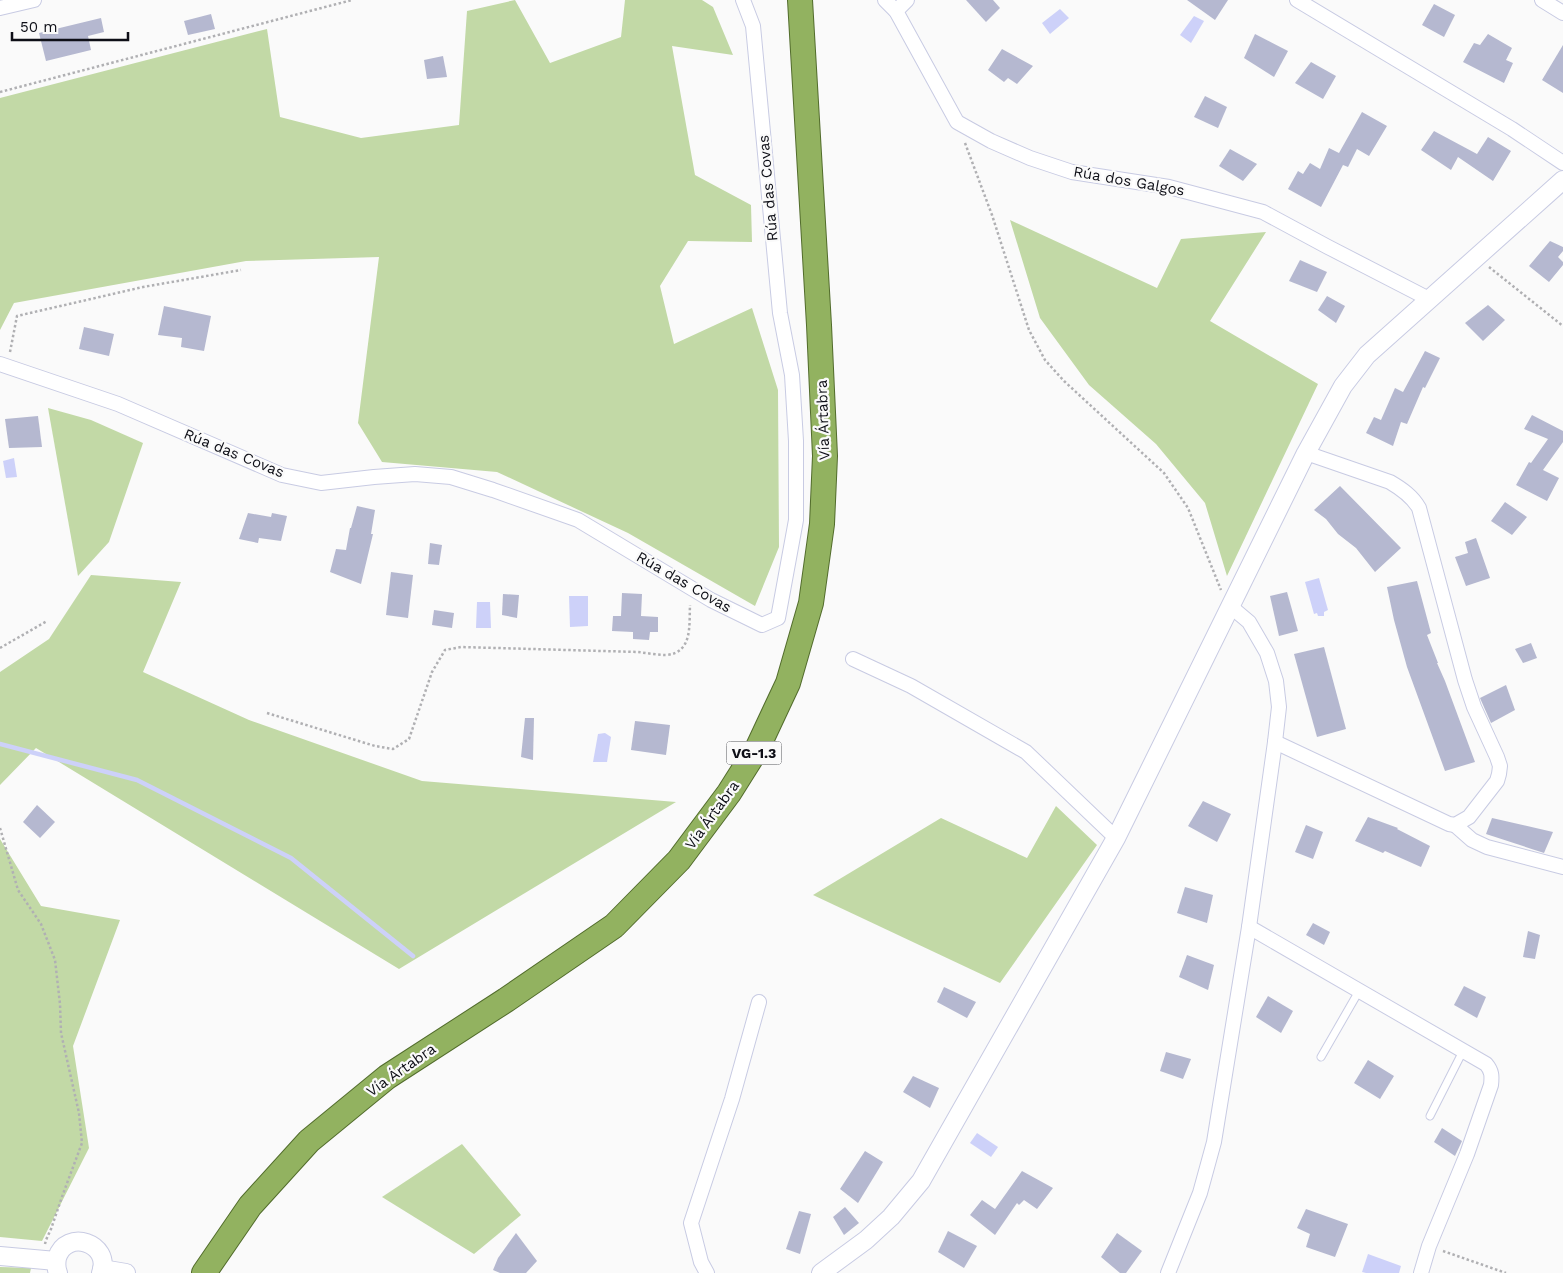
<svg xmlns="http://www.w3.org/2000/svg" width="1563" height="1273" font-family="'Work Sans',sans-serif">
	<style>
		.green { fill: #c2d9a6 }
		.water { fill: #cdd1f9 }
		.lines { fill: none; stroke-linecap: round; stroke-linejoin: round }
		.stream { stroke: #cdd1f9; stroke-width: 4.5 }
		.building { fill: #b5b8d0 }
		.service-casing { stroke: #c8cbe3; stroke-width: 9 }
		.minor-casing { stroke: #c8cbe3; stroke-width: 16 }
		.tertiary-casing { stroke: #c8cbe3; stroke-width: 20 }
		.trunk-casing { stroke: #526c2c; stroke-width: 26 }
		.path { stroke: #b0b0b3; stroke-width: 2.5; stroke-dasharray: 2.5 2.5; stroke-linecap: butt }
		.service { stroke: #fff; stroke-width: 7 }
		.minor { stroke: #fff; stroke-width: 14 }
		.tertiary { stroke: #fff; stroke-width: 18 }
		.trunk { stroke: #92b260; stroke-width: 24 }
		.labels { text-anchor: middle; stroke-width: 4.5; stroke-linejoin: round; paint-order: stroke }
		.shield { fill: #fafafa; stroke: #55565b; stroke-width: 1 }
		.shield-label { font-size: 14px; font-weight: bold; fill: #0e0f17 }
		.street-label { font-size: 15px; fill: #0e0f17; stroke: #fafafa }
	</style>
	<rect width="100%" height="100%" fill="#fafafa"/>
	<g class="green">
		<path d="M 515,0 L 550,63 L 621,37 L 625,0 L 702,0 L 713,7 L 733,55 L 672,46 L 695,175 L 751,205 L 752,242 L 688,241 L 660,286 L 674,344 L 752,308 L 778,390 L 779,547 L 755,606 L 628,533 L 497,472 L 382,462 L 358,423 L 379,257 L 246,261 L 14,303 L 0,330 L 0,98 L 267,29 L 280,117 L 361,138 L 459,125 L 467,11 Z"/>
		<path d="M 1010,220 L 1157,288 L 1181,239 L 1266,232 L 1210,321 L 1318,384 L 1227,576 L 1205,503 L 1156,444 L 1089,385 L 1040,318 Z"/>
		<path d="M 48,408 L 91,420 L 143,443 L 109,542 L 78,576 Z"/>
		<path d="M 91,575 L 181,582 L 143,672 L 249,720 L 422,781 L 676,802 L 399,969 L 36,748 L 0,785 L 0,672 L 49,639 Z"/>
		<path d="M 1056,806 L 1097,845 L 1000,983 L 813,895 L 941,818 L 1027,858 Z"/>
		<path d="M 0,839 L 41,906 L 120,920 L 73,1046 L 89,1148 L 42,1241 L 0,1237 Z"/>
		<path d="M 462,1144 L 521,1215 L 474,1254 L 382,1197 Z"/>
		<path d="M 0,1267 L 31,1268 L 30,1273 L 0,1273 Z"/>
	</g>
	<g class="water">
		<path d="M 1060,9 L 1069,18 L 1050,34 L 1042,23 Z"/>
		<path d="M 1194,16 L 1204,21 L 1191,43 L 1180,35 Z"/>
		<path d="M 14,458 L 17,477 L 6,478 L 3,461 Z"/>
		<path d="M 1319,578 L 1328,610 L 1324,612 L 1324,616 L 1318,616 L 1317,613 L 1314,614 L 1305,582 Z"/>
		<path d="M 569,596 L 588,596 L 588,626 L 570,627 Z"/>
		<path d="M 477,602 L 490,602 L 491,628 L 476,628 Z"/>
		<path d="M 605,733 L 611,737 L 607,762 L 593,762 L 598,734 Z"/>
		<path d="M 977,1133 L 998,1147 L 991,1157 L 970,1143 Z"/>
		<path d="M 1368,1254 L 1401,1266 L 1399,1273 L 1366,1273 L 1362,1272 Z"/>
	</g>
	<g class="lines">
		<path class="stream" d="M 0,744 L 137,780 L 291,858 L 413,956"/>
	</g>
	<g class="building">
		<path d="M 966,0 L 993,0 L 1000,8 L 986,22 Z"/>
		<path d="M 1187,0 L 1228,0 L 1215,20 Z"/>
		<path d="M 1434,4 L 1455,15 L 1444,37 L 1422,25 Z"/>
		<path d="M 211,14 L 215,29 L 188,35 L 184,21 Z"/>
		<path d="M 101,18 L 104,32 L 88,36 L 91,50 L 46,61 L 39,33 Z"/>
		<path d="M 1255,34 L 1288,51 L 1274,77 L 1244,58 Z"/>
		<path d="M 1488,34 L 1512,48 L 1506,60 L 1513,63 L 1504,83 L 1463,62 L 1474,43 L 1480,45 Z"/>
		<path d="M 1563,45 L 1563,93 L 1542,80 Z"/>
		<path d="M 1002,49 L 1033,66 L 1017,84 L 1008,78 L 1004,82 L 988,70 Z"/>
		<path d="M 443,56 L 447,77 L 427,79 L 424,60 Z"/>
		<path d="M 1311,62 L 1336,76 L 1323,99 L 1295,83 Z"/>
		<path d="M 1205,96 L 1227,107 L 1218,128 L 1194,117 Z"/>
		<path d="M 1362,112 L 1387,126 L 1369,156 L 1357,149 L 1348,167 L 1343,165 L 1321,207 L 1288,189 L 1298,171 L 1303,174 L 1310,163 L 1320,169 L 1329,148 L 1339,153 Z"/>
		<path d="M 1434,131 L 1477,154 L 1488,137 L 1511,151 L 1493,181 L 1458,157 L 1451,170 L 1421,150 Z"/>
		<path d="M 1230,149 L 1257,164 L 1243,181 L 1219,166 Z"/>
		<path d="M 1550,241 L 1563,247 L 1563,251 L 1558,257 L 1563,262 L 1563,265 L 1549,282 L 1529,266 Z"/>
		<path d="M 1300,260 L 1327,272 L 1317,292 L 1289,281 Z"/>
		<path d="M 1327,296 L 1345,306 L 1336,323 L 1318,310 Z"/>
		<path d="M 1488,305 L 1505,320 L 1483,341 L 1465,323 Z"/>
		<path d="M 164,306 L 211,316 L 204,351 L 181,347 L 182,338 L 158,335 Z"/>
		<path d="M 84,327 L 114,334 L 109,356 L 79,349 Z"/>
		<path d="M 1425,351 L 1440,358 L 1425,388 L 1423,387 L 1407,424 L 1401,422 L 1393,446 L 1366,433 L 1374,417 L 1381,420 L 1395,388 L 1403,392 Z"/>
		<path d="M 1532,415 L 1563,431 L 1563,442 L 1543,470 L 1559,478 L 1547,501 L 1516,485 L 1529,462 L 1531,463 L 1548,439 L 1524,429 Z"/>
		<path d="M 38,416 L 42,447 L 9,448 L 5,419 Z"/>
		<path d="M 1340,486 L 1401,548 L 1375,572 L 1356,548 L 1338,534 L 1326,519 L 1314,510 Z"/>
		<path d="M 1505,502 L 1527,517 L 1512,535 L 1491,521 Z"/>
		<path d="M 357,506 L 375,510 L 371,534 L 373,534 L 361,584 L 330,572 L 336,549 L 346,550 L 350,528 L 351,528 Z"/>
		<path d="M 248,513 L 271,517 L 272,513 L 287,516 L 281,541 L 259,538 L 258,543 L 239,539 Z"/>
		<path d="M 1476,538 L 1490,578 L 1466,586 L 1455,557 L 1468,553 L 1465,542 Z"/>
		<path d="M 430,543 L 442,545 L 439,565 L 428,564 Z"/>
		<path d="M 391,572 L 413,575 L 408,618 L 386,615 Z"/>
		<path d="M 1417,581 L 1431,633 L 1427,635 L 1438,663 L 1437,663 L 1445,681 L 1475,762 L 1445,771 L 1407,667 L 1394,620 L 1387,587 Z"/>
		<path d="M 1287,592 L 1298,631 L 1279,636 L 1270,596 Z"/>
		<path d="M 622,593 L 642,594 L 641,616 L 658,617 L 658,632 L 650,632 L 649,640 L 633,639 L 633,632 L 612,631 L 613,616 L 621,616 Z"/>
		<path d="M 503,594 L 519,595 L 517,618 L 502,615 Z"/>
		<path d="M 434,610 L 454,613 L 452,628 L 432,625 Z"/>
		<path d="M 1531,643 L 1537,658 L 1523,663 L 1515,649 Z"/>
		<path d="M 1324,647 L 1346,729 L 1317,737 L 1294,654 Z"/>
		<path d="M 1506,685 L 1515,710 L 1491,723 L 1480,698 Z"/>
		<path d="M 525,718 L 534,718 L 533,760 L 521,757 Z"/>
		<path d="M 635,721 L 670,725 L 666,755 L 631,750 Z"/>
		<path d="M 1203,801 L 1231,814 L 1217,842 L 1188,826 Z"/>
		<path d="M 37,805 L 55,822 L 40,838 L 23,822 Z"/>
		<path d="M 1368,817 L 1398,828 L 1397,829 L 1430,846 L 1421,867 L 1385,851 L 1383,853 L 1355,841 Z"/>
		<path d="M 1492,818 L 1553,832 L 1544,853 L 1486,834 Z"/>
		<path d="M 1306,825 L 1323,832 L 1313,859 L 1295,852 Z"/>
		<path d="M 1185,887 L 1213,895 L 1207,923 L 1177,913 Z"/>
		<path d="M 1313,923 L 1330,932 L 1324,945 L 1306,935 Z"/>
		<path d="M 1528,931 L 1540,935 L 1535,959 L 1523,957 Z"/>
		<path d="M 1187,955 L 1214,965 L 1208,990 L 1179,977 Z"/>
		<path d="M 1464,986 L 1486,997 L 1477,1018 L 1454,1005 Z"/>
		<path d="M 944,987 L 976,1002 L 967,1018 L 937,1002 Z"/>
		<path d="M 1268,996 L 1293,1011 L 1281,1033 L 1256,1017 Z"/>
		<path d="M 1166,1052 L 1191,1059 L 1183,1079 L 1160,1071 Z"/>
		<path d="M 1368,1060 L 1394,1076 L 1380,1099 L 1354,1083 Z"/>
		<path d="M 913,1076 L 939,1088 L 930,1108 L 903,1092 Z"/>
		<path d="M 1442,1128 L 1462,1141 L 1455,1156 L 1434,1142 Z"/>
		<path d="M 865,1151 L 883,1162 L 858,1203 L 840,1189 Z"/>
		<path d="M 1022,1171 L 1053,1188 L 1037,1209 L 1024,1200 L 1019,1205 L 1017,1203 L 995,1235 L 970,1215 L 982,1200 L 995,1209 Z"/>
		<path d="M 845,1207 L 859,1223 L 844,1235 L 833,1217 Z"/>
		<path d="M 1306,1209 L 1348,1224 L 1335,1257 L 1306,1247 L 1310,1234 L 1297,1228 Z"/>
		<path d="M 799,1211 L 811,1214 L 800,1254 L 786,1249 Z"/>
		<path d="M 948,1231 L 977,1246 L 964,1268 L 938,1252 Z"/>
		<path d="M 516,1233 L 537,1261 L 526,1273 L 500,1273 L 493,1270 L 498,1258 Z"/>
		<path d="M 1117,1233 L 1142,1251 L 1126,1273 L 1120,1273 L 1101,1257 Z"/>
	</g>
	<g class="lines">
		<g class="service-casing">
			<g id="service">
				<path d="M 1321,1057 L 1359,991"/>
				<path d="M 1430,1116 L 1463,1051"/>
			</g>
		</g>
		<g class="minor-casing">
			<g id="minor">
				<path d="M 885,0 L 896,11 L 957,122 L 991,141 L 1030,158 L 1072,172 L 1169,187 L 1263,212 L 1328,247 L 1429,299"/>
				<path d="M 1297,0 L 1512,129 L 1563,163"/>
				<path d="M 1542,0 L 1563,13"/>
				<path d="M 0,8 L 34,0"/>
				<path d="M 896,11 L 907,0"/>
				<path d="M 0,364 L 118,404 L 282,475 L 321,483 L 374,477 L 415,474 L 451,477 L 493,490 L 578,520 L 711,600 L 762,625 L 778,618 L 796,520 L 796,441 L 792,375 L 780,313 L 753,26 L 743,0"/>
				<path d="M 853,659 L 911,686 L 1026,752 L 1116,838"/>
				<path d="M 1275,742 L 1449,824 L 1455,825 L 1469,817 L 1497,781 L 1499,774 L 1500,766 L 1497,757 L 1474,707 L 1465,680 L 1419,508 C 1412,496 1402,489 1390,482 L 1306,453"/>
				<path d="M 1455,825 L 1472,840 L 1487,847 L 1563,867"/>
				<path d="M 1249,927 L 1486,1064 C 1492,1071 1492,1076 1491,1085 L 1467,1154 L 1429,1246 L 1421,1273"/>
				<path d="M 707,1273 L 701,1262 L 691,1223 L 732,1099 L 759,1002"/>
				<path d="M 1168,1273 L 1200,1193 L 1214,1142 L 1249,927 L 1275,742 L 1279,707 L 1276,681 L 1267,653 L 1249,622 L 1230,606"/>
			</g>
		</g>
		<g class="tertiary-casing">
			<g id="tertiary">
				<path d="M 0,1256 L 56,1261"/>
				<path d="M 102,1269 L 126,1273"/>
				<path d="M 58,1273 C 56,1268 56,1263 57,1258 C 66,1228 112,1243 101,1273"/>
				<path d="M 821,1273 L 866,1240 L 891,1217 L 921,1181 L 1116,838 L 1306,453 L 1343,386 L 1367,355 L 1563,180"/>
			</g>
		</g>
		<g class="trunk-casing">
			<path id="trunk" d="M 204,1273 L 250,1206 L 309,1141 L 387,1077 L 506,1000 L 614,926 L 679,860 L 729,793 L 758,747 L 788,683 L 811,603 L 822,524 L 825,456 L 819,325 L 800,0"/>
		</g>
		<g class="path">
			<path d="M 0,92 L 352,0"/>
			<path d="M 965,143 L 992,215 L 1029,330 L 1045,360 L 1064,381 L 1164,473 L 1188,508 L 1221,590"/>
			<path d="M 1489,267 L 1563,326"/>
			<path d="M 10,352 L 17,316 L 143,287 L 241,270"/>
			<path d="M 0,648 L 47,621"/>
			<path d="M 267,713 L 375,746 L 393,749 L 409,739 L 432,672 L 445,650 L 461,647 L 638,652 C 647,653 657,655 666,655 C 693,653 689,625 690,605"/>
			<path d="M 0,828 L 18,890 L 41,924 L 55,960 L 60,1004 L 61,1033 L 79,1113 L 82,1143 L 63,1194 L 51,1229 L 46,1240 L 45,1244"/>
			<path d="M 1443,1251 L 1506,1273"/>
		</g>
		<use href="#service" class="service"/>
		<use href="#minor" class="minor"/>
		<use href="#tertiary" class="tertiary"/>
		<use href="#trunk" class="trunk"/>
	</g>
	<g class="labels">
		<rect class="shield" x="726.5" y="741.5" width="55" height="23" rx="4"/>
		<g class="shield-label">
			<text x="754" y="758">VG-1.3</text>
		</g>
		<g class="street-label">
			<text transform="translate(1129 181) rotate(10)" y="5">Rúa dos Galgos</text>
			<text transform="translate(768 188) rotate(-95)" y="5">Rúa das Covas</text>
			<text transform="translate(823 420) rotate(-92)" y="5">Vía Ártabra</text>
			<text transform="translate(234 453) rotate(22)" y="5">Rúa das Covas</text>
			<text transform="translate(684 582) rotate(30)" y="5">Rúa das Covas</text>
			<text transform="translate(712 815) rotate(-54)" y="5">Vía Ártabra</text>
			<text transform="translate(401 1070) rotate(-35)" y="5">Vía Ártabra</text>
		</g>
	</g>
	<path d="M12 32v8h116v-8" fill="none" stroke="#0e0f17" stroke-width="2.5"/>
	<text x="20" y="32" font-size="15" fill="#0e0f17" stroke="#fafafa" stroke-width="4" paint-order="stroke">50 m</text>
</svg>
